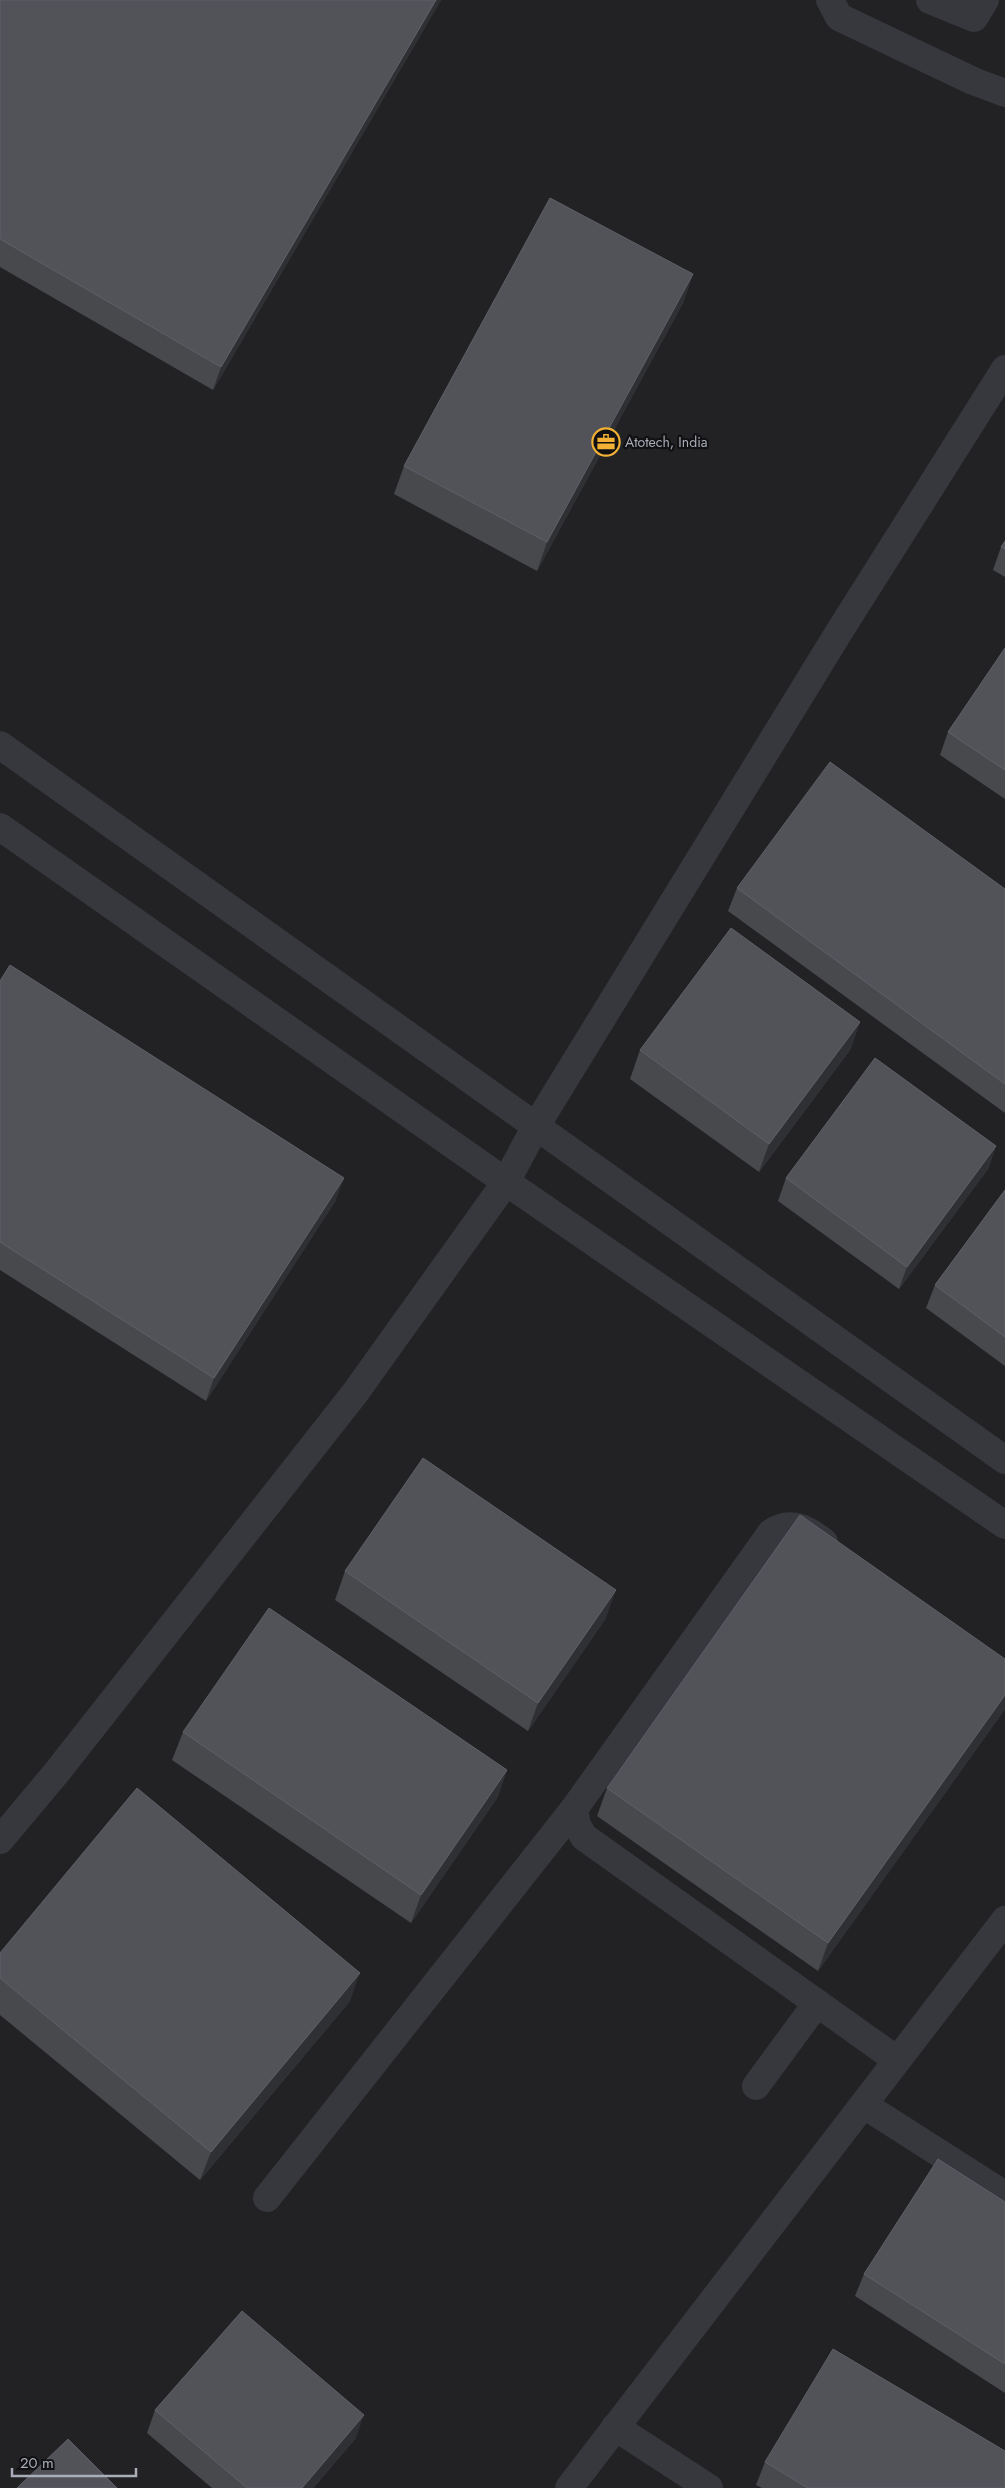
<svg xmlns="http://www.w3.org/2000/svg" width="1005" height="2488" font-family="Jost,sans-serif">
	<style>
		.built { fill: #222225 }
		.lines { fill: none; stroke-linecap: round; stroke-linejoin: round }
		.minor { stroke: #37383d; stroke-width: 28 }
		.wall { fill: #47494d }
		.shaded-wall { fill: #2f3033 }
		.building { fill: #525359; stroke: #5f6168 }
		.labels { text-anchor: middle; stroke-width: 4.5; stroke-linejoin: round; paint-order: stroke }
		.poi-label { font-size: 14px; fill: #a8adb8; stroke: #111113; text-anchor: start }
	</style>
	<rect width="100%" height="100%" fill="#161618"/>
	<rect class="built" x="0" y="0" width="1005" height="2488"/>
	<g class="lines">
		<g class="minor">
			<path d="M 830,0 L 839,17 L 973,81 L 1005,93"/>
			<path d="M 930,0 L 974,18 L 985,0"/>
			<path d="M 0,745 L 1005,1460"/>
			<path d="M 0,827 L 506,1182 L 1005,1525"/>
			<path d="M 824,1542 C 807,1529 790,1519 771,1533 L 574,1809 L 577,1825 L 584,1837 L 897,2060"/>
			<path d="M 0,1840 L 57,1772 L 355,1393 L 506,1182 L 536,1126 L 839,632 L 1005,369"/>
			<path d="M 756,2086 L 817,2003"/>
			<path d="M 864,2105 L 1005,2195"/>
			<path d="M 267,2198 L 574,1809"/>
			<path d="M 615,2427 L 709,2488"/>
			<path d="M 569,2488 L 1005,1920"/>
		</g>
	</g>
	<g class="wall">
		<path d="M 0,0 L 441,0 L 213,390 L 0,267 Z"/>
		<path d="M 693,274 L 683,303 L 537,571 L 394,494 L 404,466 Z"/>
		<path d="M 1005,541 L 1005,577 L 993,570 L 1001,547 Z"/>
		<path d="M 1005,648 L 1005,799 L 940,755 L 948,732 Z"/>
		<path d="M 737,888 L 1005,889 L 1005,1113 L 728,911 Z"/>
		<path d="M 0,981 L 336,1200 L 206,1401 L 0,1270 Z"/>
		<path d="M 860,1022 L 850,1050 L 759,1172 L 630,1079 L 640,1050 Z"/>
		<path d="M 996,1146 L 988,1169 L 899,1289 L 778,1201 L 786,1178 Z"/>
		<path d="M 1005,1190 L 1005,1366 L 926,1308 L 935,1285 Z"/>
		<path d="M 345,1571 L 606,1618 L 528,1731 L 335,1600 Z"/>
		<path d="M 1005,1659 L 1005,1709 L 818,1971 L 597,1816 L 607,1788 Z"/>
		<path d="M 183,1732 L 507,1770 L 497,1798 L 411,1923 L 172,1760 Z"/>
		<path d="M 0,1953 L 350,2001 L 200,2180 L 0,2015 Z"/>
		<path d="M 1005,2202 L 1005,2393 L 855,2296 L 864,2274 Z"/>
		<path d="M 155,2410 L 356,2438 L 313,2488 L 212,2488 L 147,2433 Z"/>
		<path d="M 765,2462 L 1005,2488 L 762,2488 L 756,2485 Z"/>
	</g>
	<g class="shaded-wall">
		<path d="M 436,0 L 441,0 L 213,390 L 221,367 Z"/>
		<path d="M 693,274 L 683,303 L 537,571 L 547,542 Z"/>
		<path d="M 860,1022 L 850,1050 L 759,1172 L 769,1144 Z"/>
		<path d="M 996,1146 L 988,1169 L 899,1289 L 907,1267 Z"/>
		<path d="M 344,1178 L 336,1200 L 206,1401 L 214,1378 Z"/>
		<path d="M 616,1590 L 606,1618 L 528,1731 L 538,1703 Z"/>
		<path d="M 1005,1695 L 1005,1709 L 818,1971 L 828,1943 Z"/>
		<path d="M 507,1770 L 497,1798 L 411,1923 L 421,1895 Z"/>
		<path d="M 360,1973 L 350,2001 L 200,2180 L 211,2152 Z"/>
		<path d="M 364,2415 L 356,2438 L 313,2488 L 302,2488 Z"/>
	</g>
	<g class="building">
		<path d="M 0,0 L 436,0 L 221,367 L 0,239 Z"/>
		<path d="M 550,198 L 693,274 L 547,542 L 404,466 Z"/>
		<path d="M 1005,541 L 1005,549 L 1001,547 Z"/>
		<path d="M 1005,648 L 1005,770 L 948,732 Z"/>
		<path d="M 830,762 L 1005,889 L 1005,1084 L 737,888 Z"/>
		<path d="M 731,928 L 860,1022 L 769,1144 L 640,1050 Z"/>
		<path d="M 10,965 L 344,1178 L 214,1378 L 0,1242 L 0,981 Z"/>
		<path d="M 875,1058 L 996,1146 L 907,1267 L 786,1178 Z"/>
		<path d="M 1005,1190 L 1005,1337 L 935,1285 Z"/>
		<path d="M 423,1458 L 616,1590 L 538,1703 L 345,1571 Z"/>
		<path d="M 800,1515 L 1005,1659 L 1005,1695 L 828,1943 L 607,1788 Z"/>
		<path d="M 269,1608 L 507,1770 L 421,1895 L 183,1732 Z"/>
		<path d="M 137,1788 L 360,1973 L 211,2152 L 0,1978 L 0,1953 Z"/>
		<path d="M 938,2159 L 1005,2202 L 1005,2364 L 864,2274 Z"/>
		<path d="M 242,2311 L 364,2415 L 302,2488 L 247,2488 L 155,2410 Z"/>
		<path d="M 833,2349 L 1005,2451 L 1005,2488 L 808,2488 L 765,2462 Z"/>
		<path d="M 68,2439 L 117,2488 L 17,2488 Z"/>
	</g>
	<defs>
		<g id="office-ring" transform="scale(1.4375)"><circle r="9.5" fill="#111113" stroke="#f2b134" stroke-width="1.5"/><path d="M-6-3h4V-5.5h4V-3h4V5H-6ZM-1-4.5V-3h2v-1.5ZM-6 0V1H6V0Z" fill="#f2b134"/></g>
	</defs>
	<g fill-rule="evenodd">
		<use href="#office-ring" x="606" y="442"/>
	</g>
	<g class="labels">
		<g class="poi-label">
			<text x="625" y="447">Atotech, India</text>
		</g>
	</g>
	<path d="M12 2468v8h124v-8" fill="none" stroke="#a8adb8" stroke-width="2.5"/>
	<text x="20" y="2468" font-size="15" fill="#a8adb8" stroke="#111113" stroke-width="4" paint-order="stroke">20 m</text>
</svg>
